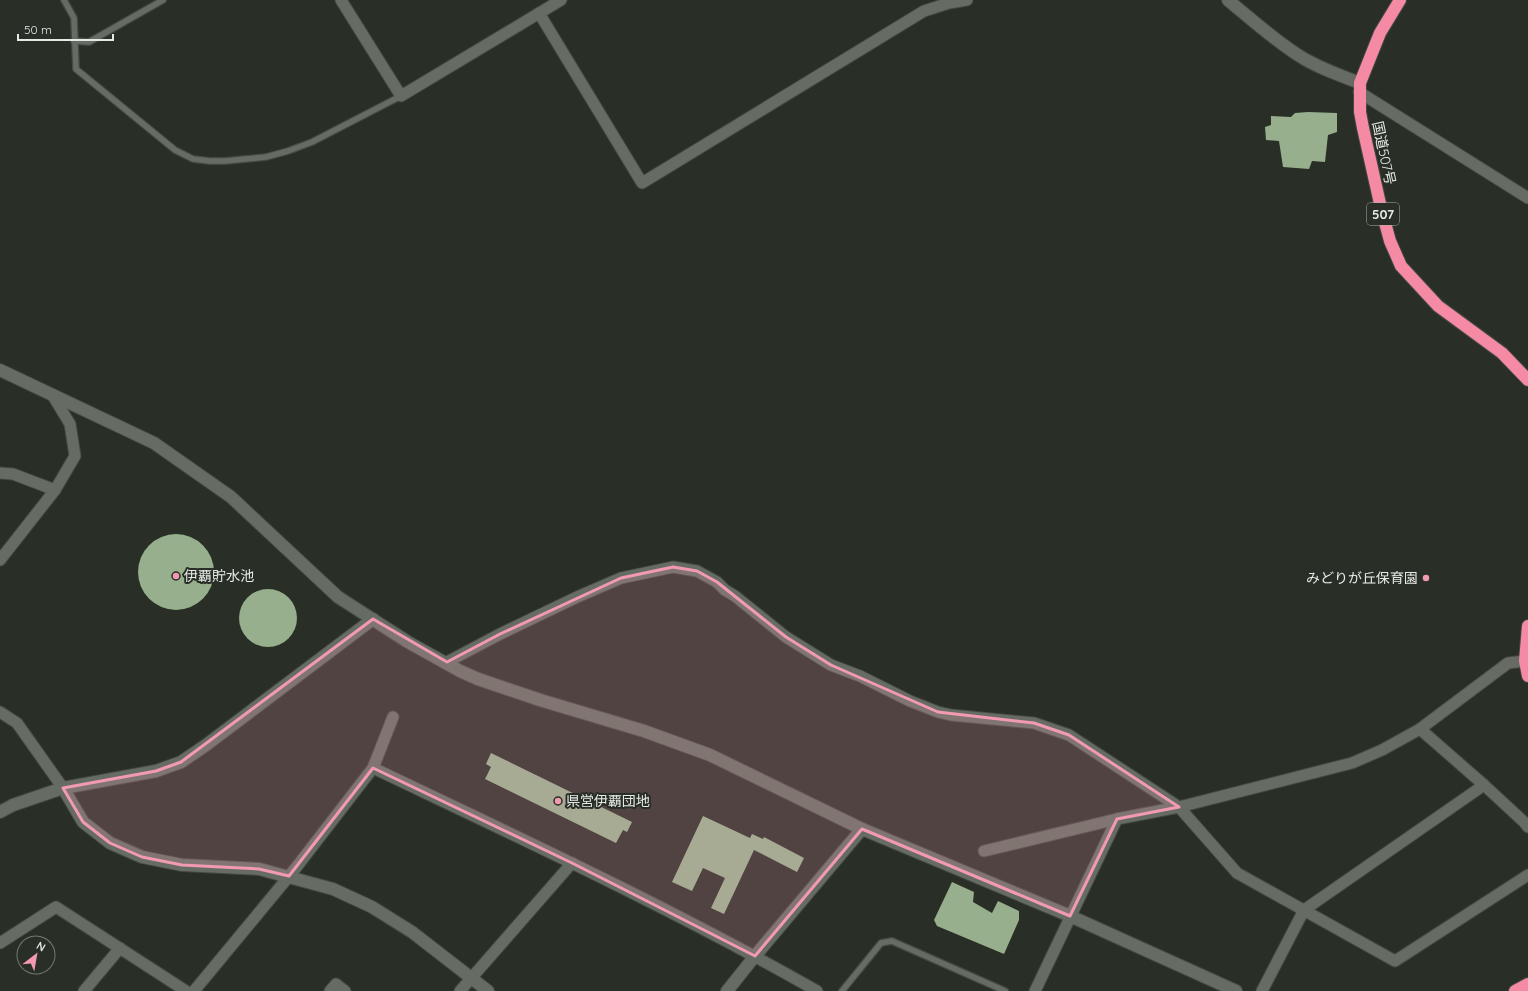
<svg xmlns="http://www.w3.org/2000/svg" width="1528" height="991" font-family="Quicksand,'Noto Sans JP',sans-serif">
	<style>
		.building { fill: #97af8c }
		.lines { fill: none; stroke-linecap: round; stroke-linejoin: round }
		.lane-casing { stroke: #454943; stroke-width: 8 }
		.street-casing { stroke: #454943; stroke-width: 13 }
		.secondary-casing { stroke: #454943; stroke-width: 14 }
		.highway-casing { stroke: #454943; stroke-width: 14 }
		.lane { stroke: #666c63; stroke-width: 5.5 }
		.street { stroke: #666c63; stroke-width: 11 }
		.secondary { stroke: #666c63; stroke-width: 12 }
		.highway { stroke: #f58aa5; stroke-width: 12 }
		.marked { fill: #f29aaf; fill-opacity: 0.2; stroke: #f29aaf; stroke-width: 3; stroke-linejoin: round }
		.poi-dot { fill: #f29aaf; stroke: #292e27; stroke-width: 1.5 }
		.labels { text-anchor: middle; stroke-width: 4; stroke-linejoin: round; paint-order: stroke }
		.shield { fill: #292e27; stroke: #adb2ac; stroke-width: 1 }
		.shield-label { font-size: 13px; font-weight: bold; fill: #e6eae5 }
		.street-label { font-size: 14px; fill: #e6eae5; stroke: #292e27 }
		.poi-label { font-size: 14px; fill: #e6eae5; stroke: #292e27; text-anchor: start }
	</style>
	<rect width="100%" height="100%" fill="#292e27"/>
	<g class="building">
		<path d="M 1308,112 L 1337,113 L 1337,132 L 1328,135 L 1325,162 L 1312,161 L 1309,169 L 1283,167 L 1279,141 L 1266,140 L 1265,127 L 1271,125 L 1271,116 L 1291,117 L 1295,113 Z"/>
		<circle cx="176" cy="572" r="38"/>
		<circle cx="268" cy="618" r="29"/>
		<path d="M 491,753 L 632,822 L 627,832 L 623,830 L 616,843 L 485,779 L 491,767 L 486,764 Z"/>
		<path d="M 703,816 L 750,838 L 752,834 L 763,839 L 764,837 L 804,858 L 797,872 L 754,850 L 724,914 L 711,908 L 725,878 L 703,868 L 692,891 L 672,882 Z"/>
		<path d="M 952,882 L 974,892 L 973,902 L 992,913 L 998,901 L 1019,911 L 1019,920 L 1004,954 L 937,926 L 934,920 Z"/>
	</g>
	<g class="lines">
		<g class="lane-casing">
			<g id="lane">
				<path d="M 64,0 L 74,18 L 76,69 L 175,150 L 193,159 L 210,161 L 225,161 L 266,157 L 288,151 L 312,142 L 401,96"/>
				<path d="M 74,41 L 89,42 L 163,0"/>
				<path d="M 842,991 L 881,943 L 892,941 L 1005,991"/>
			</g>
		</g>
		<g class="street-casing">
			<g id="street">
				<path d="M 341,0 L 401,96 L 561,0"/>
				<path d="M 539,13 L 642,183 L 924,11 L 949,3 L 967,0"/>
				<path d="M 1359,92 L 1528,198"/>
				<path d="M 0,473 L 13,474 L 55,490"/>
				<path d="M 0,560 L 55,490 L 75,456 L 70,424 L 53,396"/>
				<path d="M 447,662 L 500,634 L 577,597 L 621,578 L 673,567 L 697,571 L 717,582 L 725,590 L 735,596 L 786,637 L 831,665 L 860,676 L 910,701 L 938,712 L 951,715 L 1034,723 L 1069,735 L 1179,807 L 1237,873 L 1395,961 L 1528,875"/>
				<path d="M 0,712 L 17,723 L 63,788"/>
				<path d="M 373,768 C 522,839 673,909 817,991"/>
				<path d="M 1484,785 L 1524,822 L 1528,827"/>
				<path d="M 984,851 L 1117,819"/>
				<path d="M 0,943 L 56,907 L 186,991"/>
				<path d="M 84,991 L 120,948"/>
				<path d="M 194,991 L 295,869 L 373,768 L 393,717"/>
				<path d="M 330,991 L 336,984 L 345,991"/>
				<path d="M 460,991 L 572,863"/>
				<path d="M 1035,991 L 1117,819 L 1179,807 L 1352,763 L 1382,750 L 1420,729 L 1508,663 L 1525,661"/>
				<path d="M 1262,991 L 1304,910 L 1484,785 L 1420,729"/>
			</g>
		</g>
		<g class="secondary-casing">
			<g id="secondary">
				<path d="M 1228,0 C 1251,19 1273,39 1298,55 C 1316,67 1339,75 1360,83"/>
				<path d="M 0,370 L 154,443 L 231,497 L 338,597 L 408,642 L 460,671 L 478,679 L 540,700 L 644,731 L 710,755 L 862,829 L 1070,916 L 1236,991"/>
				<path d="M 63,788 L 83,822 L 110,843 L 142,857 L 182,865 L 259,869 L 333,889 L 372,907 L 412,932 L 488,991"/>
				<path d="M 0,812 L 13,805 L 63,788 L 156,771 L 181,762 L 206,745 L 373,619"/>
				<path d="M 727,991 L 755,956 L 862,829"/>
			</g>
		</g>
		<g class="highway-casing">
			<g id="highway">
				<path d="M 1400,0 L 1380,33 L 1360,83 L 1360,112 L 1363,128 L 1381,208 L 1390,241 L 1401,266 L 1438,306 L 1502,353 L 1528,380"/>
				<path d="M 1528,626 L 1525,661 L 1528,676"/>
				<path d="M 1515,991 L 1528,984"/>
			</g>
		</g>
		<use href="#lane" class="lane"/>
		<use href="#street" class="street"/>
		<use href="#secondary" class="secondary"/>
		<use href="#highway" class="highway"/>
	</g>
	<path class="marked" d="M 673,567 L 697,571 L 717,582 L 786,637 L 831,665 L 938,712 L 1034,723 L 1069,735 L 1179,807 L 1117,819 L 1070,916 L 862,829 L 755,956 L 572,863 L 373,768 L 289,876 L 259,869 L 182,865 L 142,857 L 110,843 L 83,822 L 63,788 L 156,771 L 181,762 L 373,619 L 447,662 L 500,634 L 621,578 Z"/>
	<g class="poi-dot">
		<circle cx="176" cy="576" r="4"/>
		<circle cx="1426" cy="578" r="4"/>
		<circle cx="558" cy="801" r="4"/>
	</g>
	<g class="labels">
		<rect class="shield" x="1367" y="203" width="32" height="22" rx="3"/>
		<g class="shield-label">
			<text x="1383" y="219">507</text>
		</g>
		<g class="street-label">
			<text transform="translate(1384 153) rotate(78)" y="5">国道507号</text>
		</g>
		<g class="poi-label">
			<text x="184" y="581">伊覇貯水池</text>
			<text x="1418" y="583" text-anchor="end">みどりが丘保育園</text>
			<text x="566" y="806">県営伊覇団地</text>
		</g>
	</g>
	<g transform="translate(36 955) rotate(31)"><circle r="19" fill="#292e27" stroke="#757973"/>
	<path d="M0-3L7 15L0 10L-7 15Z" fill="#f29aaf"/>
	<text y="-6" font-size="11" font-weight="bold" text-anchor="middle" fill="#e6eae5">N</text>
	</g>
	<path d="M18 34v6h95v-6" fill="none" stroke="#e6eae5" stroke-width="2"/>
	<text x="24" y="34" font-size="12" fill="#e6eae5" stroke="#292e27" stroke-width="3" paint-order="stroke">50 m</text>
</svg>
